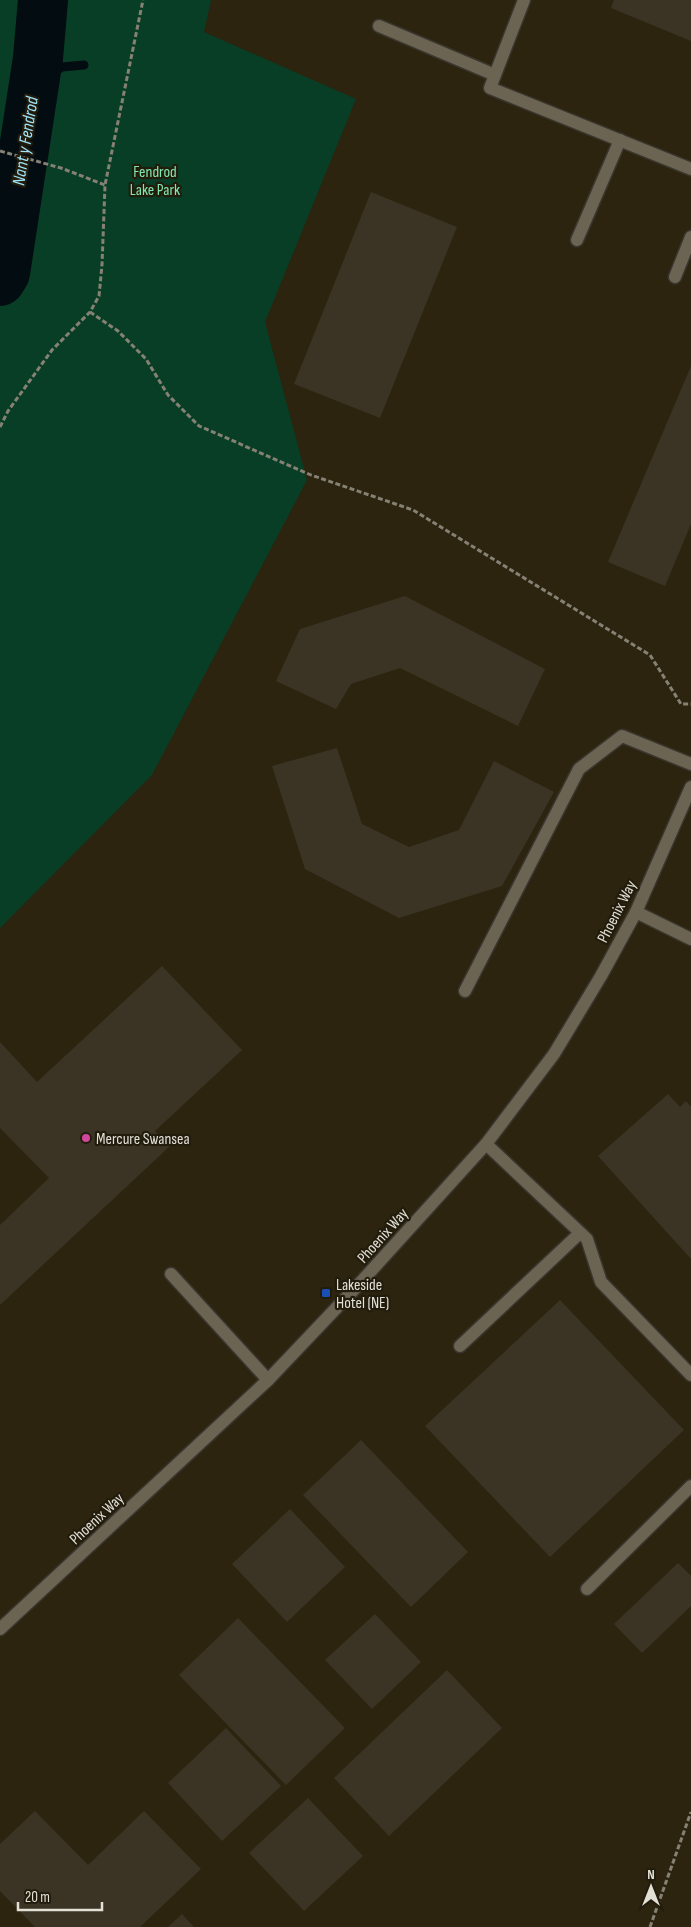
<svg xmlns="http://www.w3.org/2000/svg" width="691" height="1927" font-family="'Sofia Sans Condensed',sans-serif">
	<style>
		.built { fill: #2c240e }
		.green { fill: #083e25 }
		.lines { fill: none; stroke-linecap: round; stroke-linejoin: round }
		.stream { stroke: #030c10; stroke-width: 9 }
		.river { stroke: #030c10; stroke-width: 50 }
		.building { fill: #3b3425 }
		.minor-casing { stroke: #3a362f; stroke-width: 15 }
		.path { stroke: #868175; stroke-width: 3; stroke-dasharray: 5 2.5; stroke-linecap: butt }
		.minor { stroke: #6b6453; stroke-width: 12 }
		.hotel-dot { fill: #d1479c; stroke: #221c0d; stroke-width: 2 }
		.transit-dot { fill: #1a4fb4; stroke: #221c0d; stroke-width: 2 }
		.labels { text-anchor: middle; stroke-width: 4.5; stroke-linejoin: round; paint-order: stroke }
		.park-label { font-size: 16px; fill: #81e7ad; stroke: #221c0d }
		.street-label { font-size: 16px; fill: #e2dfd5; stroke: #221c0d }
		.poi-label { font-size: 16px; fill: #e2dfd5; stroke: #221c0d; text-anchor: start }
		.water-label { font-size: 18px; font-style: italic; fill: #9fe4fb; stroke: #221c0d }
	</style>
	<rect width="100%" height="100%" fill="#221c0d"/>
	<rect class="built" x="0" y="0" width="691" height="1927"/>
	<path class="green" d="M 0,0 L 211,0 L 204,32 L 356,99 L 265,322 L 307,480 L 152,775 L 0,928 Z"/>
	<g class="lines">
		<path class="stream" d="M 33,86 L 62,67 L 84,65"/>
		<path class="river" d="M 0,281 L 5,273 L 38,58 L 43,0"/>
	</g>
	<g class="building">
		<path d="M 614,0 L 691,0 L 691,41 L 611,8 Z"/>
		<path d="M 371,192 L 457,227 L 380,418 L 294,384 Z"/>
		<path d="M 691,366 L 691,524 L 665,586 L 608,562 Z"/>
		<path d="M 405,596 L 545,669 L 518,726 L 400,668 L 351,684 L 336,709 L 276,681 L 300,629 Z"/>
		<path d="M 337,748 L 362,824 L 409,847 L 459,830 L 494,761 L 554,792 L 502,886 L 399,918 L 305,869 L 272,766 Z"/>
		<path d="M 162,966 L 242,1050 L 155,1131 L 170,1146 L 0,1305 L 0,1225 L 49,1178 L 0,1128 L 0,1042 L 37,1082 Z"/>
		<path d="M 668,1094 L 680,1107 L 686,1101 L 691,1107 L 691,1259 L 598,1156 Z"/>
		<path d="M 560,1300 L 684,1430 L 550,1557 L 425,1426 Z"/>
		<path d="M 361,1440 L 468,1552 L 411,1607 L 303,1495 Z"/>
		<path d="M 290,1509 L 345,1567 L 287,1622 L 232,1564 Z"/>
		<path d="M 678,1563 L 691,1576 L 691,1606 L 642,1653 L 614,1624 Z"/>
		<path d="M 375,1614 L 421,1662 L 372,1709 L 325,1660 Z"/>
		<path d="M 238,1618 L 345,1728 L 286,1785 L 179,1675 Z"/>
		<path d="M 447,1670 L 502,1728 L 389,1836 L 334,1778 Z"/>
		<path d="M 226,1728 L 281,1786 L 222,1841 L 168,1783 Z"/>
		<path d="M 308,1798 L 363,1856 L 304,1911 L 249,1853 Z"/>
		<path d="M 35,1811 L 88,1865 L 144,1811 L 201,1869 L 140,1927 L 35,1927 L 0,1891 L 0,1844 Z"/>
		<path d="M 182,1914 L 194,1927 L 168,1927 Z"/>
	</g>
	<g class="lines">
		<g class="minor-casing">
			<g id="minor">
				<path d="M 524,0 L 490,88 L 691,169"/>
				<path d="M 379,26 L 495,75"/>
				<path d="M 577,240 L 620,140"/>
				<path d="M 675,277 L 691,237"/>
				<path d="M 636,912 L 691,939"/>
				<path d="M 465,991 L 579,769 L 622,736 L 691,764"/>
				<path d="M 486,1144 L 587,1239 L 601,1282 L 691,1375"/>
				<path d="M 171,1274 L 268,1380"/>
				<path d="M 460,1346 L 580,1233"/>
				<path d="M 587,1589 L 691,1486"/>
				<path d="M 0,1629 L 268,1380 L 361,1282 L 486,1144 L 554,1054 L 601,976 L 636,912 L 691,787"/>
			</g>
		</g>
		<g class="path">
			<path d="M 0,151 L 61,168 L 105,185"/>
			<path d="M 90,312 L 118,331 L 146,359 L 168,395 L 199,426 L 311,475 L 413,510 L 650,655 L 681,704 L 691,704"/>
			<path d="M 0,427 L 8,411 L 52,350 L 90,312 L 99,296 L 102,265 L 105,185 L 143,0"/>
			<path d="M 650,1927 L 691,1812"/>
		</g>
		<use href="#minor" class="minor"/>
	</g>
	<circle class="hotel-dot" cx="86" cy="1138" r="5"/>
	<rect class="transit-dot" x="321" y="1288" width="10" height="10" rx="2.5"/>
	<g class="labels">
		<g class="park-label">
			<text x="155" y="177">Fendrod<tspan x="155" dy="18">Lake Park</tspan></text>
		</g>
		<g class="street-label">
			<text transform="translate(616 911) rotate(-63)" y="6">Phoenix Way</text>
			<text transform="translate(382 1235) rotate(-48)" y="6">Phoenix Way</text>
			<text transform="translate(96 1518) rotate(-43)" y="6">Phoenix Way</text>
		</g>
		<g class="poi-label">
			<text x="96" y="1144">Mercure Swansea</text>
			<text x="336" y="1290">Lakeside<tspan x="336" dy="18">Hotel (NE)</tspan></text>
		</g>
		<g class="water-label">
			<text transform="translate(25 141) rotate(-81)" y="6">Nant y Fendrod</text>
		</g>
	</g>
	<g transform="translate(651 1887)" stroke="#221c0d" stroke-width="4" paint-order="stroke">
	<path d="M0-4L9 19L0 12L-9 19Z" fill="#e2dfd5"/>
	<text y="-8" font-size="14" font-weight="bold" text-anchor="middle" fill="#e2dfd5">N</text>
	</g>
	<path d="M18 1902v8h84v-8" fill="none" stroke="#e2dfd5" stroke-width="2.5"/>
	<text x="25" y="1902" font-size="15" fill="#e2dfd5" stroke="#221c0d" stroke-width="4" paint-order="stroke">20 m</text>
</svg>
